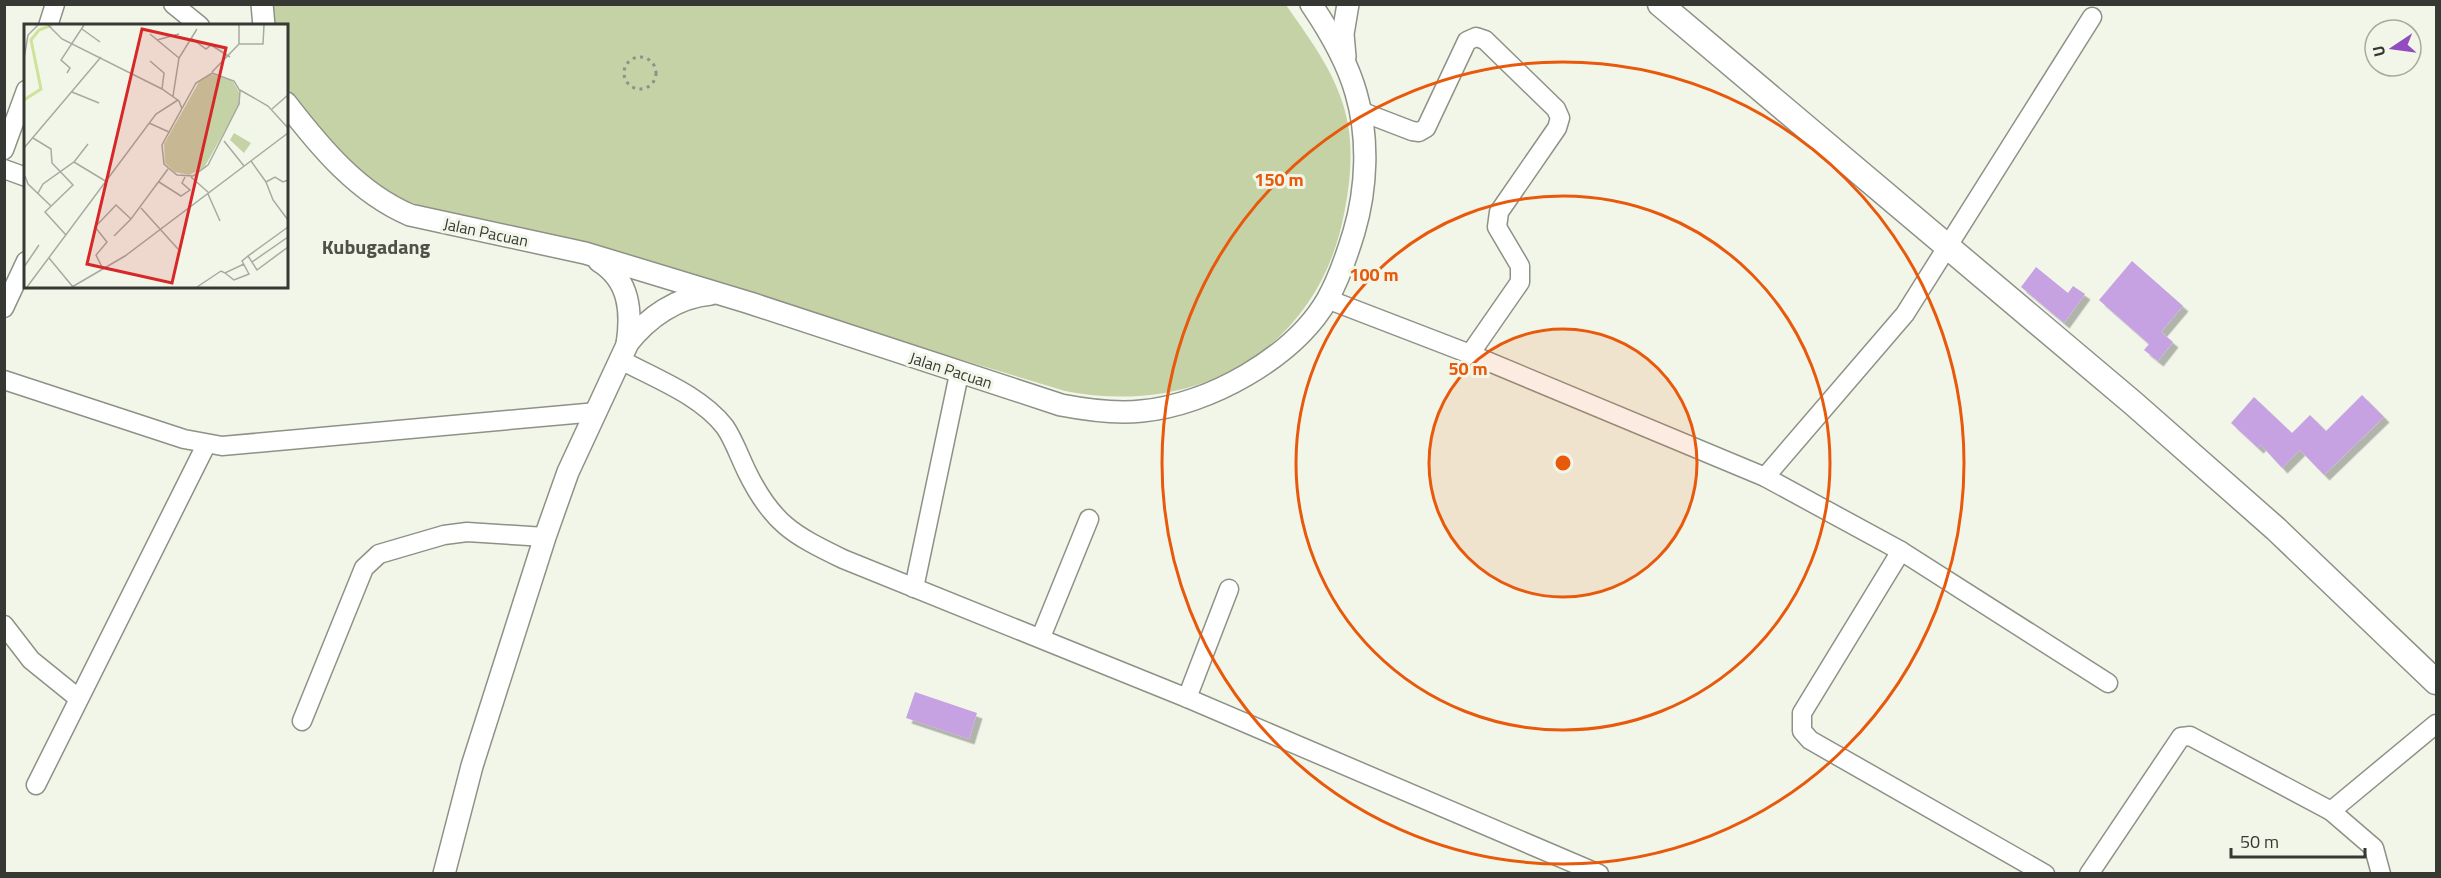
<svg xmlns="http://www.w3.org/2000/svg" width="2441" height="878" font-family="'Titillium Web',sans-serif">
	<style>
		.green { fill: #c5d2a6 }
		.building { fill: #c7a2e3; filter: url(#shadow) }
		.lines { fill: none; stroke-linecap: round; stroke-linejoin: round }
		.minor-casing { stroke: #8e9186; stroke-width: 21 }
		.tertiary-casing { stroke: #8e9186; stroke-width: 24 }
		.secondary-casing { stroke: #8e9186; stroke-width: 27 }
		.path { stroke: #8e9188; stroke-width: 3; stroke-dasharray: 3 4.5; stroke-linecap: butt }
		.minor { stroke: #fff; stroke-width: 18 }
		.tertiary { stroke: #fff; stroke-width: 21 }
		.secondary { stroke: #fff; stroke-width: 24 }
		.ring { fill: none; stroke: #e8590c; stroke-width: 3 }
		.labels { text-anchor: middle; stroke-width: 6; stroke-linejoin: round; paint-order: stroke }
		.street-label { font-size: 16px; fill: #363833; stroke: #f2f6e9 }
		.quarter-label { font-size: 20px; font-weight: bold; fill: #4e5147; stroke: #f2f6e9 }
		.inset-river { fill: none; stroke: #cee398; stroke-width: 3 }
		.inset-road { fill: none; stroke: #a7aaa0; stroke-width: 1.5 }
		.view { fill: #d62828; fill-opacity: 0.15; stroke: #d62828; stroke-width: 3 }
		.inset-edge { fill: none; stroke: #363833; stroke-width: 3 }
		.centre { fill: #e8590c; stroke: #f2f6e9; stroke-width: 3 }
		.ring-label { font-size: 18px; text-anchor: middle; font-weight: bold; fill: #e8590c; stroke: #f2f6e9; stroke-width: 6; stroke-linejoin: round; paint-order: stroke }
	</style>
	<defs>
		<filter id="shadow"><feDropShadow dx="5.5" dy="5.5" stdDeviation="0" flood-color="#0004"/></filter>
	</defs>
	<rect width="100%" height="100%" fill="#f2f6e9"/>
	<path class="green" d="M 270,5 L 1286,5 C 1312,42 1340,79 1348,124 C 1353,154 1350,185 1344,214 C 1318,351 1196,417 1065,391 L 587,247 L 443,214 L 394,196 L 359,173 L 301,112 L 287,86 L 286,26 L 272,25 Z"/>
	<g class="building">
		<path d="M 2132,261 L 2183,306 L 2161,332 L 2173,342 L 2158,361 L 2144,350 L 2149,344 L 2099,300 Z"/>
		<path d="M 2036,267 L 2068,293 L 2073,286 L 2085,294 L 2064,323 L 2021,287 Z"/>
		<path d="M 2362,395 L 2384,417 L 2324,475 L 2300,450 L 2282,468 L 2261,445 L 2258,448 L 2231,423 L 2254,397 L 2292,433 L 2310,415 L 2326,431 Z"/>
		<path d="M 915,692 L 977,713 L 969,739 L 906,718 Z"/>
	</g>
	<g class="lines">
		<g class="minor-casing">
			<g id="minor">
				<path d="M 173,4 L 200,26"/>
				<path d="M 48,26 L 55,4"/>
				<path d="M 1360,111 L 1412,131 L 1419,132 L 1426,128 L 1467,41 L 1476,37 L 1485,40 L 1556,109 L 1560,118 L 1557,128 L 1499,212 L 1497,227 L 1520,266 L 1520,282 L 1470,354"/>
				<path d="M 4,150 L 26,90"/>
				<path d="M 4,169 L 26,177"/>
				<path d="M 1327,299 L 1470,354 L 1765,477 L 1901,551 L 1802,713 L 1802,731 L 1810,740 L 2045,874"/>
				<path d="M 4,308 L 26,261"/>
				<path d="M 621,360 C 656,379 700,395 725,427 C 734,440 740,458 747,472 C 772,523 793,535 843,559 L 1187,698 L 1599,874"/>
				<path d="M 4,380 L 184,439 L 222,446 L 597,412"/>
				<path d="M 1765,477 L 1905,314 L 2092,17"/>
				<path d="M 1901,551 L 2108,683"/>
				<path d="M 914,588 L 959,374"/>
				<path d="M 4,625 L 31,660 L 78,698"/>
				<path d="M 1041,637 L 1089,519"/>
				<path d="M 1187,698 L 1229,589"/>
				<path d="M 302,721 L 364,568 L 379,554 L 444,535 L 467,532 L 545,537"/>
				<path d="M 36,785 L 206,445"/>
				<path d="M 2331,811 L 2374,848 L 2381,874"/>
				<path d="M 2089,874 L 2181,737 L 2190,736 L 2331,811 L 2436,724"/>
			</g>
		</g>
		<g class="tertiary-casing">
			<g id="tertiary">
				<path d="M 262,4 L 264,26"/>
				<path d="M 1345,57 L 1343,34 L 1348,4"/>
				<path d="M 286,103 C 320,147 358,193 410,215 L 585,253 L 750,303 L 1061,405 C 1087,410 1114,414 1142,411 C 1208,405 1293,358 1327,300 C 1339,279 1347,255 1354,232 C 1367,188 1369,137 1356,93 C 1347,61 1330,32 1311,4"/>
				<path d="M 627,344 C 648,317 677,297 711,294"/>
				<path d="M 444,874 L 472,766 L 545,537 L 568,472 L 627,345 C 632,312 630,280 599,261"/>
			</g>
		</g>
		<g class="secondary-casing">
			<path id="secondary" d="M 1660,4 L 2133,403 L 2276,529 L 2436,682"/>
		</g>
		<circle class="path" cx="640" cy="73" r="16"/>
		<use href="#minor" class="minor"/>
		<use href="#tertiary" class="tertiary"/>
		<use href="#secondary" class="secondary"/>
	</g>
	<circle cx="1563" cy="463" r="134" fill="#e8590c" fill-opacity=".12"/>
	<g class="ring">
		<circle cx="1563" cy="463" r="134"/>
		<circle cx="1563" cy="463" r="267"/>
		<circle cx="1563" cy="463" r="401"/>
	</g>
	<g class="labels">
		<g class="street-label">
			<text transform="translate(486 232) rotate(12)" y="6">Jalan Pacuan</text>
			<text transform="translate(951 370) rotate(18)" y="6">Jalan Pacuan</text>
		</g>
		<g class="quarter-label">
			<text x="376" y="254">Kubugadang</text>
		</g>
	</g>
	<g transform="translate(24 24)">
		<rect width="264" height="264" fill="#f2f6e9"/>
		<path d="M 187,50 L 208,56 L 215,68 L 216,79 L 180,144 L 165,151 L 151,148 L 141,139 L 140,120 L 175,58 ZM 210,109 L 227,119 L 220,129 L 206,116 Z" fill="#c5d2a6"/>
		<path class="inset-river" d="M 0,76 L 17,65 L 7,16 L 15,6 L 28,1"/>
		<path class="inset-road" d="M 24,1 L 38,15 L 138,65 L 155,77 L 158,85M 58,5 L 76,18M 126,10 L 155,34M 167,14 L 182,25 L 187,21 L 206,33M 133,16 L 155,10M 215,20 L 239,20 L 240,1M 0,35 L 4,11 L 14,1M 126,37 L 140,49 L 138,65M 188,48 L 215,20 L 215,1M 43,49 L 46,44 L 37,36 L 60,1M 188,49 L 210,57 L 216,67 L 215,80 L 184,141 L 169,152 L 153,151 L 140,140 L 138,121 L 172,59 ZM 216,66 L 244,82 L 264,104M 48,68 L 75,79M 149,72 L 155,34 L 173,5M 248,85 L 264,71M 125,99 L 145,108M 9,114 L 27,125 L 28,139 L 49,161 L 21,188 L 42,211M 200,117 L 220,142M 0,124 L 77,33M 227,137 L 242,158 L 251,153 L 259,158 L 264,156M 50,138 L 64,120M 1,152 L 4,160 L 27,182M 167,153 L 185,169M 135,158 L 157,172 L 166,166 L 158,159 L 161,153M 242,158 L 249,176 L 264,196M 14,169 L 19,160 L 50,138 L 83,158M 184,170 L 196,197M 117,184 L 154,225M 264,203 L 224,232 L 233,246 L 264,223M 90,212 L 107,195M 25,234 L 49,263M 228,238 L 264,213M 0,243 L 15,221M 79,245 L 72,231 L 83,218 L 71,203 L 92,181 L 107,195 L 144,145M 201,249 L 210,256 L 225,250 L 218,237 L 224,232M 3,263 L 132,90 L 154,76M 48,263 L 101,232 L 264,109M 173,263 L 197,247 L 201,249 L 220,240"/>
		<path class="view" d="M 118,5 L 202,24 L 148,259 L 63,240 Z"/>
		<rect width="264" height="264" class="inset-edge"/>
	</g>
	<circle cx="1563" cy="463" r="9" class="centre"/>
	<g class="ring-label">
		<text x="1279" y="186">150 m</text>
		<text x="1374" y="281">100 m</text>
		<text x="1468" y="375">50 m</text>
	</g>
	<rect width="2441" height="878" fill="none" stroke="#363833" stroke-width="12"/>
	<g transform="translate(2393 48) rotate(257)"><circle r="28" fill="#f2f6e9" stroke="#a7aaa0" stroke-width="1.5"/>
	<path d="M0-4.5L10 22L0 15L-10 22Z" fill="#934cc0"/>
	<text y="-9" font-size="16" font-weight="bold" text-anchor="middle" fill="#363833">U</text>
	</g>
	<path d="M2231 848v9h134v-9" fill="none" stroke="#363833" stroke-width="3"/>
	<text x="2240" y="848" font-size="18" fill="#363833" stroke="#f2f6e9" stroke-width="4.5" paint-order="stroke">50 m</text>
</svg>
